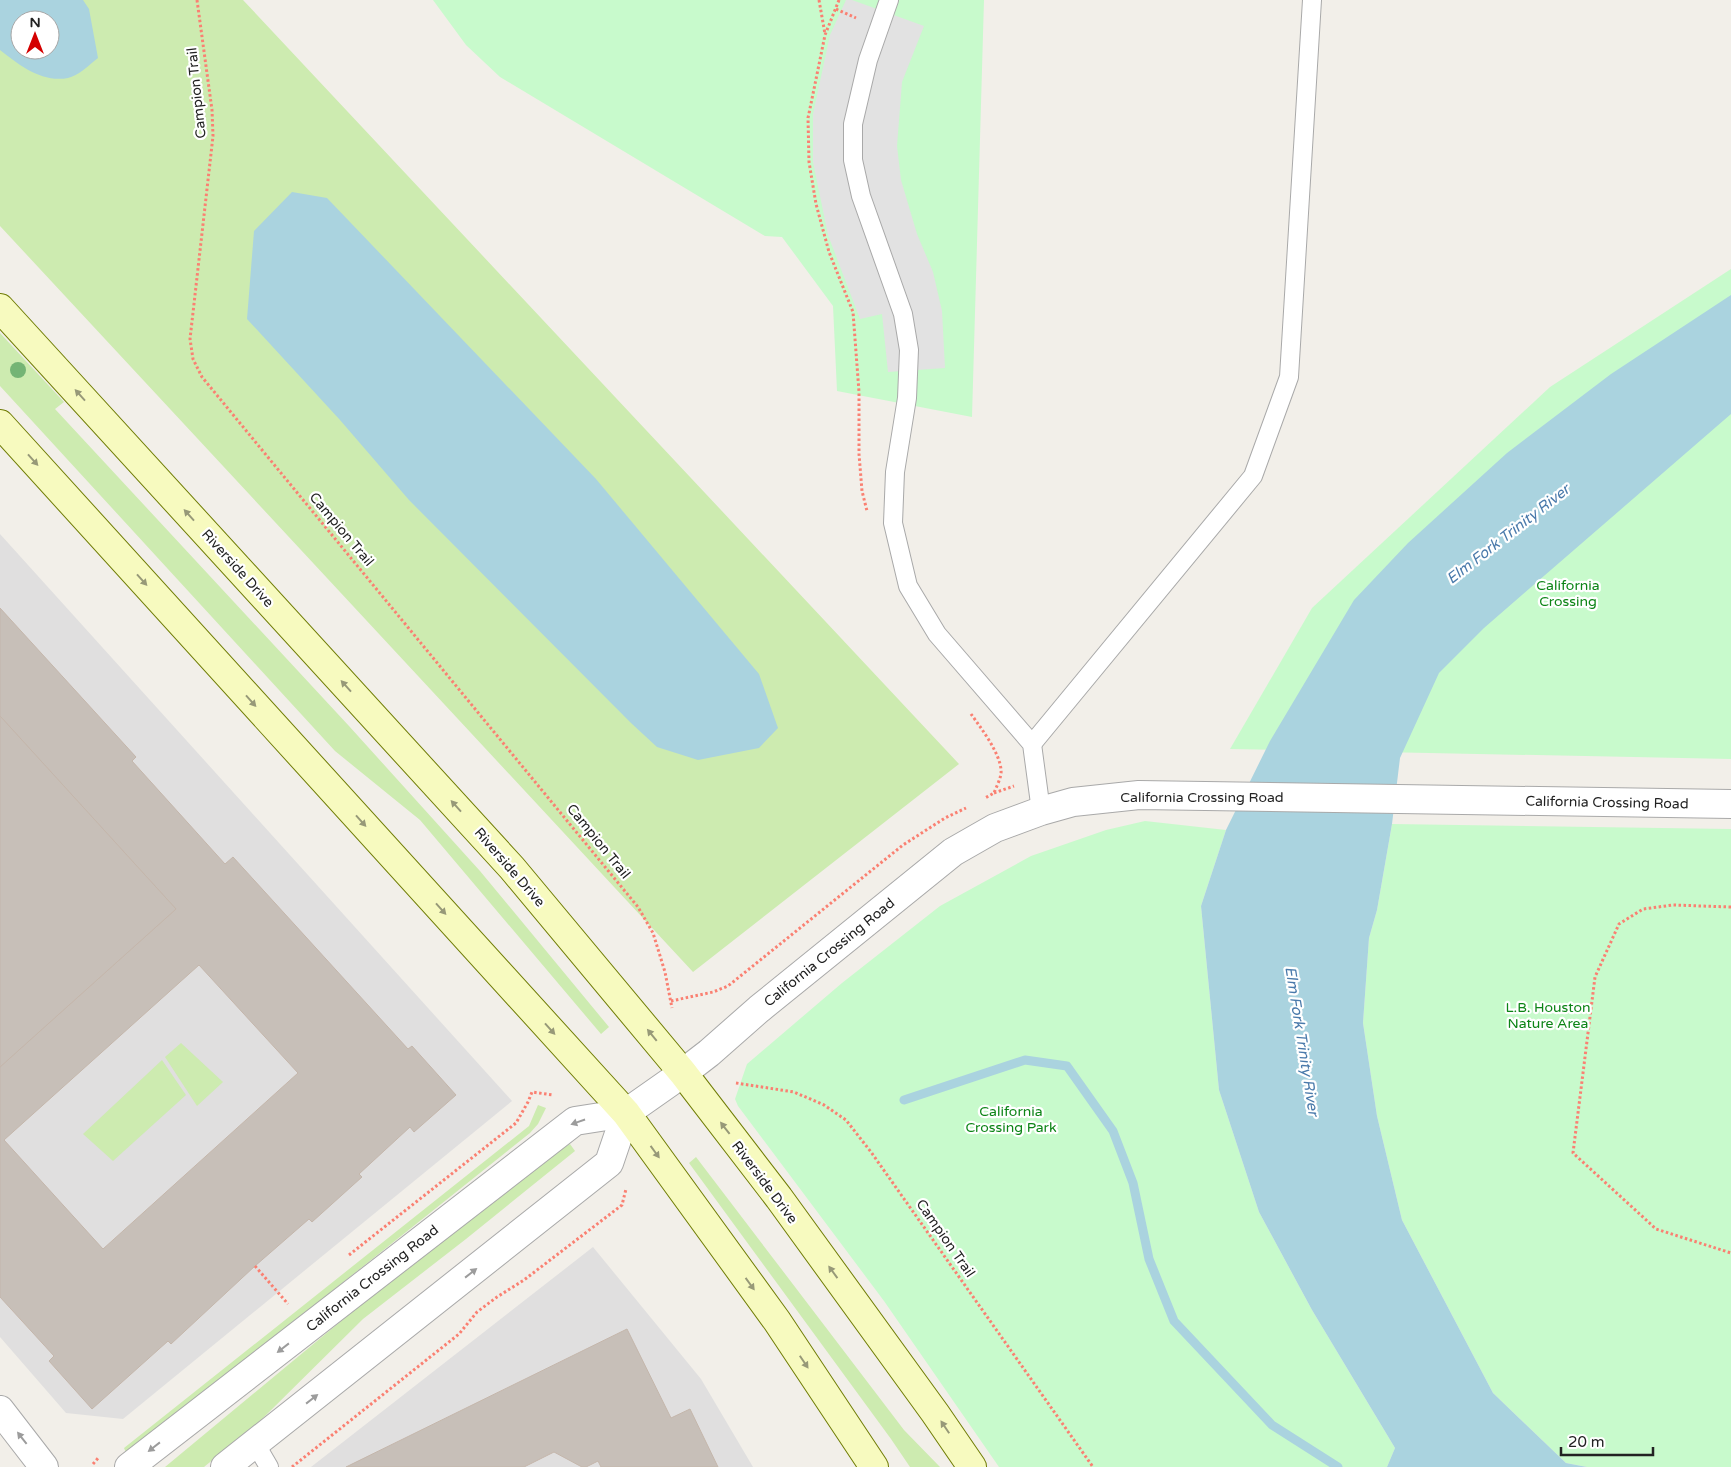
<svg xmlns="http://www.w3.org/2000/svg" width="1731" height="1467" font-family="'Varela Round',sans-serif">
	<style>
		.residential { fill: #e0dfdf }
		.grass { fill: #cdebb0; fill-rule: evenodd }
		.park { fill: #c8facc }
		.parking { fill: #e2e2e2 }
		.water { fill: #aad3df; fill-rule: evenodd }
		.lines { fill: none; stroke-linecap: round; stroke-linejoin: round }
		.stream { stroke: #aad3df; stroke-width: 9 }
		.building { fill: #c7bfb8; stroke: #c4b6ab; fill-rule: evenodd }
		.service-casing { stroke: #a9a9a9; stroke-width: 20 }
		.tertiary-casing { stroke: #a9a9a9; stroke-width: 30 }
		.secondary-casing { stroke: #707d05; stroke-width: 30 }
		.path { stroke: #fa8072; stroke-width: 3; stroke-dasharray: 2.5 2.5; stroke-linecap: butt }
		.service { stroke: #fff; stroke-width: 18 }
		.tertiary { stroke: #fff; stroke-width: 28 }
		.secondary { stroke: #f7fabf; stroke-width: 28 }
		.tree { fill: #74b475 }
		.oneway { fill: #979978 }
		.oneway2 { fill: #9c9c9c }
		.labels { text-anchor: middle; stroke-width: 4.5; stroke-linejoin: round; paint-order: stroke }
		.street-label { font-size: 14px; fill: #222; stroke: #fff }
		.park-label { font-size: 14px; fill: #0c8416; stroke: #fff }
		.water-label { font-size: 15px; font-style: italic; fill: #4a7aab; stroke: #fff }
	</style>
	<rect width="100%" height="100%" fill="#f2efe9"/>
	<g class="residential">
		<path d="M 0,534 L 512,1101 L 123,1419 L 66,1413 L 0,1337 Z"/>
		<path d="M 593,1247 L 701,1379 L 753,1467 L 311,1467 Z"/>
	</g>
	<g class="grass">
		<path d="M 0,0 L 243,0 L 959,764 L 693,972 L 0,226 ZM 20,20 L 50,20 L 50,50 L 20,50 Z"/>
		<path d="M 0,333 L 64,402 L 55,409 L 349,726 L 480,871 L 609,1027 L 601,1034 L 420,820 L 335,751 L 0,386 Z"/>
		<path d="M 181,1043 L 223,1082 L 197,1106 L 165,1057 Z"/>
		<path d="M 162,1060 L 186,1095 L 113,1161 L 83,1134 Z"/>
		<path d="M 538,1105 L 546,1108 L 538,1124 L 530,1133 L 127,1455 L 124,1448 L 529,1126 Z"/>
		<path d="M 570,1144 L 575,1151 L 466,1239 L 363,1319 L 260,1421 L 204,1467 L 165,1467 L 352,1312 L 556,1152 Z"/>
		<path d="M 696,1157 L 904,1430 L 940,1467 L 910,1467 L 891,1439 L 689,1163 Z"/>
	</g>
	<g class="park">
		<path d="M 433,0 L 984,0 L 972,417 L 837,391 L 833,306 L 782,237 L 765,236 L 500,77 L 466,45 Z"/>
		<path d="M 1731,269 L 1731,759 L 1230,749 L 1312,608 L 1550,387 Z"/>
		<path d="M 1145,821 L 1226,830 L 1201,906 L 1219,1090 L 1259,1212 L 1312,1310 L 1395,1448 L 1387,1467 L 999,1467 L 884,1301 L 738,1106 L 735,1099 L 747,1064 L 842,983 L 940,906 L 1031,856 L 1106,830 Z"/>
		<path d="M 1392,824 L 1731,829 L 1731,1467 L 1587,1467 L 1566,1463 L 1493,1393 L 1402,1220 L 1377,1116 L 1363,1023 L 1369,938 L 1377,910 Z"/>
	</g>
	<path class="parking" d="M 846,0 L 852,0 L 924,26 L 902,82 L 897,146 L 901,180 L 917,234 L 933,272 L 942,311 L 945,368 L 888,372 L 882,314 L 860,319 L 828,235 L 813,162 L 813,114 L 830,35 Z"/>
	<g class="water">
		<path d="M 0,0 L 83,0 L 89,9 L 98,58 C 89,65 78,76 68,78 C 42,83 19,65 0,50 ZM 20,20 L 50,20 L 50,50 L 20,50 Z"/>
		<path d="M 292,192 L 327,198 L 596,479 L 759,674 L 778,728 L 759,748 L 698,760 L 657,747 L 631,723 L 409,500 L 340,420 L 247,319 L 254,231 Z"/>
		<path d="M 1731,295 L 1731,414 L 1484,628 L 1439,673 L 1400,758 L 1392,824 L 1377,910 L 1369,938 L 1363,1023 L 1377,1116 L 1402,1220 L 1493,1393 L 1566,1463 L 1587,1467 L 1387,1467 L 1395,1448 L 1312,1310 L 1259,1212 L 1219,1090 L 1201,906 L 1226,830 L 1270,741 L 1354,600 L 1408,543 L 1507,453 L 1611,374 Z"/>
	</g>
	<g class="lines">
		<path class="stream" d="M 904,1100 L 1025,1060 L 1067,1066 L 1113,1131 L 1133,1183 L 1149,1259 L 1174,1321 L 1272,1425 L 1338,1467"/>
	</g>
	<g class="building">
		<path d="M 0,608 L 136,757 L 132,761 L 225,864 L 233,857 L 408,1049 L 412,1046 L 456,1095 L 414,1132 L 410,1127 L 359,1174 L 362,1177 L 312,1222 L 309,1219 L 255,1266 L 171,1344 L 168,1341 L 92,1409 L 49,1361 L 54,1356 L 0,1297 L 0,1067 L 176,909 L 0,716 ZM 199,965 L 298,1073 L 103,1249 L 4,1140 Z"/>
		<path d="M 0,716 L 176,909 L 0,1067 Z"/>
		<path d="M 627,1329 L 671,1418 L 690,1409 L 718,1467 L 601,1467 L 598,1461 L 586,1467 L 582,1467 L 554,1452 L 524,1467 L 346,1467 Z"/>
	</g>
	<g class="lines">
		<g class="service-casing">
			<g id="service">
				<path d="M 889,0 L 868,60 L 853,124 L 853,160 L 861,196 L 903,314 L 909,350 L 907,398 L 895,472 L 893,523 L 908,586 L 937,634 L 1032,744 L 1041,811"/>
				<path d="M 1032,744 L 1253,476 L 1289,377 L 1312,0"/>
				<path d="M 255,1443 L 269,1467"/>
			</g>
		</g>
		<g class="tertiary-casing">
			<g id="tertiary">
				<path d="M 0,1410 L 44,1467"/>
				<path d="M 129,1467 L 575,1121 L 626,1113 L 683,1073 L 709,1053 L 759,1009 L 953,852 L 995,828 L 1041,811 L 1073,802 L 1139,795 L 1731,804"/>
				<path d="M 225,1467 L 609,1163 L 626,1113"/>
			</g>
		</g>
		<g class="secondary-casing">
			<g id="secondary">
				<path d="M 0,308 L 512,868 L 683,1073 L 779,1198 L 935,1413 L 972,1467"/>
				<path d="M 0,424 L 626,1113 L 777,1321 L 874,1467"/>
			</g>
		</g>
		<g class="path">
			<path d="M 197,0 L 212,110 L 213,136 L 190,339 L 193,359 L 202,377 L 638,907 L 653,933 L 665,972 L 672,1008"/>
			<path d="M 819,0 L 825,34"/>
			<path d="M 839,0 L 825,35 L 814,89 L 808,118 L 809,162 L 816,204 L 829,252 L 853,312 L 859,392 L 859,454 L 862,491 L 867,511"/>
			<path d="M 836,9 L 856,18"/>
			<path d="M 971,714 C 981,728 1000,753 1001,770 C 1002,777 996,787 994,793 L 985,798"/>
			<path d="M 994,793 L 1014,786"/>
			<path d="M 1731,907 L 1673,905 L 1643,909 L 1619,924 L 1595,977 L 1573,1153 L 1656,1229 L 1731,1253"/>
			<path d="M 671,1001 L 713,992 L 728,986 L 903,845 L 945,818 L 966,808"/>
			<path d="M 736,1083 L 794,1092 L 824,1105 L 846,1120 L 871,1152 L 1093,1467"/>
			<path d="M 349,1255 L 516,1123 L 528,1102 L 532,1092 L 553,1095"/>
			<path d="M 255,1266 L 288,1304"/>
			<path d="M 93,1464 L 99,1457"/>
			<path d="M 292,1467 L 459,1334 L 477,1312 L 497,1297 L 524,1280 L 622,1205 L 626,1189"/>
		</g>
		<use href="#service" class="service"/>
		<use href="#tertiary" class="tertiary"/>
		<use href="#secondary" class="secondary"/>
	</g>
	<circle class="tree" cx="18" cy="370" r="8"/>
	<defs><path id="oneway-solid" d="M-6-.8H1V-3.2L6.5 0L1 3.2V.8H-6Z" transform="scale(1.25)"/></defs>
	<g class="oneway">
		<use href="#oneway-solid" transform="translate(80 395) rotate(-132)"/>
		<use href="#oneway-solid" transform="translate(33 460) rotate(48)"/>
		<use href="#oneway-solid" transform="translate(189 515) rotate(-132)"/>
		<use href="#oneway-solid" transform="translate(142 580) rotate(48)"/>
		<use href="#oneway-solid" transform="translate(346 686) rotate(-132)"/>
		<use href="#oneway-solid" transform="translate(251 701) rotate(48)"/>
		<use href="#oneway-solid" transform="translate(456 806) rotate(-132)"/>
		<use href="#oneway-solid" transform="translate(361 821) rotate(48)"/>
		<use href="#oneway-solid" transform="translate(441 909) rotate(48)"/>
		<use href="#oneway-solid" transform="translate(550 1029) rotate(48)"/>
		<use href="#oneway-solid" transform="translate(652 1035) rotate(-129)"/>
		<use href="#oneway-solid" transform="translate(725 1128) rotate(-128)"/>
		<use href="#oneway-solid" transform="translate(655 1152) rotate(54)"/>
		<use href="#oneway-solid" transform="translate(833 1272) rotate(-126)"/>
		<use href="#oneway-solid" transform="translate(750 1284) rotate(54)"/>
		<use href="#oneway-solid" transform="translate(804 1362) rotate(56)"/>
		<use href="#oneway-solid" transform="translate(945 1427) rotate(-124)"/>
	</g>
	<g class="oneway2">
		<use href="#oneway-solid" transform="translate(578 1122) rotate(161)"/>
		<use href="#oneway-solid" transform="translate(471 1273) rotate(-38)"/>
		<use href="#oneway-solid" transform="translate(283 1348) rotate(142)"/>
		<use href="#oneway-solid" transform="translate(312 1399) rotate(-38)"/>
		<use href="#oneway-solid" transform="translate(22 1438) rotate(-128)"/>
		<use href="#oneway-solid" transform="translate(154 1447) rotate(142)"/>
	</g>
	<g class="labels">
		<g class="street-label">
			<text transform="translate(196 93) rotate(-96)" y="5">Campion Trail</text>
			<text transform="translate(342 529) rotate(50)" y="5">Campion Trail</text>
			<text transform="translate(238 568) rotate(48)" y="5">Riverside Drive</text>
			<text x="1202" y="802">California Crossing Road</text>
			<text transform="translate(1607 802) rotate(1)" y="5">California Crossing Road</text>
			<text transform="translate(599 841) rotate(51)" y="5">Campion Trail</text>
			<text transform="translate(510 867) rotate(49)" y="5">Riverside Drive</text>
			<text transform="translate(829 952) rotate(-39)" y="5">California Crossing Road</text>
			<text transform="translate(765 1182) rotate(53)" y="5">Riverside Drive</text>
			<text transform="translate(946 1238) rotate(55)" y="5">Campion Trail</text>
			<text transform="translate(372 1278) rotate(-38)" y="5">California Crossing Road</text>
		</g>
		<g class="park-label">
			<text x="1568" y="590">California<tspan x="1568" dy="16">Crossing</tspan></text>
			<text x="1548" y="1012">L.B. Houston<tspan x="1548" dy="16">Nature Area</tspan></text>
			<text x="1011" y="1116">California<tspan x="1011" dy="16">Crossing Park</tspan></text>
		</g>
		<g class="water-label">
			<text transform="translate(1508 534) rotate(-38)" y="5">Elm Fork Trinity River</text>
			<text transform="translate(1302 1041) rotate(81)" y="5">Elm Fork Trinity River</text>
		</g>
	</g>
	<g transform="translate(35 35)"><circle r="24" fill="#ffffff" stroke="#a7a7a7"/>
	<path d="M0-4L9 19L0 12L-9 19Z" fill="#d40000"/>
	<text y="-8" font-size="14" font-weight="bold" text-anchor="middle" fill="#222222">N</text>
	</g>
	<path d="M1561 1447v8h92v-8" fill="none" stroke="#222222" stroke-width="2.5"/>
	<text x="1568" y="1447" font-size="15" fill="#222222" stroke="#ffffff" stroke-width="4" paint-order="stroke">20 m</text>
</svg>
